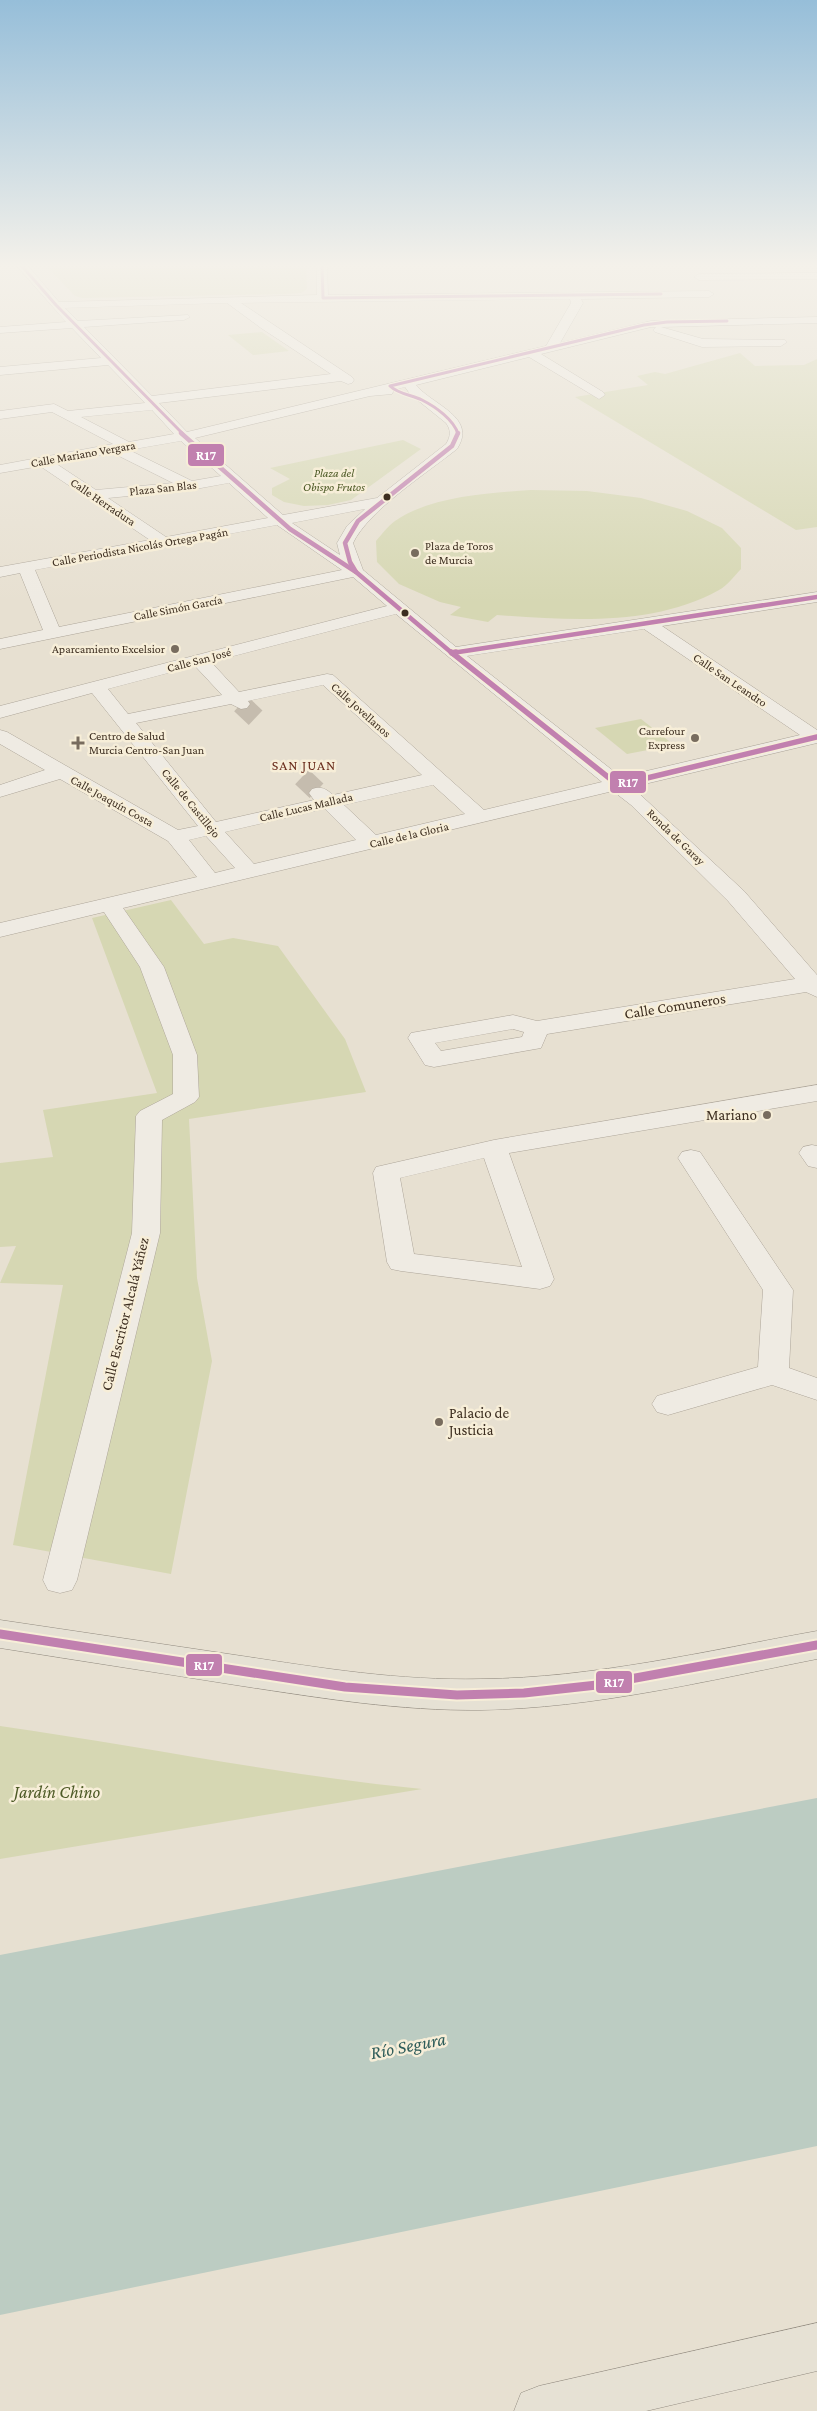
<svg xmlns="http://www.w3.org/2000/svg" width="817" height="2411" font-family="'Crimson Pro',serif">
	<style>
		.green { fill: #d6d7b3 }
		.water { fill: #bcccc2 }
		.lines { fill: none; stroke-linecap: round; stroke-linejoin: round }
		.minor-tunnel { stroke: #c5bcae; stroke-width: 20; stroke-dasharray: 20 10; stroke-linecap: butt }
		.minor-casing { stroke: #ada599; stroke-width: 1 }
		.major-casing { stroke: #928b80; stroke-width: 1 }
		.minor { fill: #efebe3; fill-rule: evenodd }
		.major { fill: #e6e1d4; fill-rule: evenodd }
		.bus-1-far3-casing { stroke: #f7eed8; stroke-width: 5 }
		.bus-1-far2-casing { stroke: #f7eed8; stroke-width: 6 }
		.bus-1-far1-casing { stroke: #f7eed8; stroke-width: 8 }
		.bus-1-casing { stroke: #f7eed8; stroke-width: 13 }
		.bus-1-far3 { stroke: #c180af; stroke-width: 3 }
		.bus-1-far2 { stroke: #c180af; stroke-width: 4.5 }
		.bus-1-far1 { stroke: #c180af; stroke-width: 5.5 }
		.bus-1 { stroke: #c180af; stroke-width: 9 }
		.bus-dot { fill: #3d2e20; stroke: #f7eed8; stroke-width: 2 }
		.poi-dot { fill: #786c5e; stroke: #f7eed8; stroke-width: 2 }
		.labels { text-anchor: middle; stroke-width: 5; stroke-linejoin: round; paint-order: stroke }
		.far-street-label { font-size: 12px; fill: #3d2e20; stroke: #f7eed8 }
		.far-park-label { font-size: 12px; font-style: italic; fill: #4d5a26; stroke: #f7eed8 }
		.far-poi-label { font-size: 12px; fill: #3d2e20; stroke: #f7eed8; text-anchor: start }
		.far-neighbourhood-label { font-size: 14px; letter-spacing: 1px; fill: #6b2e1e; stroke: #f7eed8 }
		.street-label { font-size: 15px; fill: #3d2e20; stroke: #f7eed8 }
		.poi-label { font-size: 15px; fill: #3d2e20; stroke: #f7eed8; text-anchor: end }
		.near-park-label { font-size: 18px; font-style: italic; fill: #4d5a26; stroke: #f7eed8 }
		.near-water-label { font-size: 19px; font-style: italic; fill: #2f5d5a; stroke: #f7eed8 }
		.line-badge { stroke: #f7eed8; stroke-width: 2 }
		.badge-label { font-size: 14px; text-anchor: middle; font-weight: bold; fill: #fff }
	</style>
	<rect width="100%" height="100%" fill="#e7e0d1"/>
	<g class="green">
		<path d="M 45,265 L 306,265 L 307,289 L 301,293 L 286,294 L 82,298 L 75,296 Z"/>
		<path d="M 262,332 L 289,351 L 253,355 L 228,335 Z"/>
		<path d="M 740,353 L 755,366 L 804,365 L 817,359 L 817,527 L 796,530 L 575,397 L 648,385 L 637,376 L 655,372 L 665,374 Z"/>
		<path d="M 403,440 L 421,449 L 351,500 L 328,505 L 304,506 L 284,502 L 272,495 L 272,488 L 290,479 L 270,468 Z"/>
		<path d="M 531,490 L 587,491 L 641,498 L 687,511 L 722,528 L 741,548 L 741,569 C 734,576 727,586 719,590 C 652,627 570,620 497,615 L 488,622 L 450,615 L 461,607 L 440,602 L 399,584 L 377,562 L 376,541 C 382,534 388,526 395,521 C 431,496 489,493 531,490 Z"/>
		<path d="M 641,719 L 674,745 L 627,754 L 595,728 Z"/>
		<path d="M 171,900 L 204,944 L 233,938 L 278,946 L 345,1039 L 366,1092 L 189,1119 L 197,1278 L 212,1361 L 171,1574 L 13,1545 L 63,1285 L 0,1283 L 16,1246 L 0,1247 L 0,1163 L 53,1157 L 43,1110 L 157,1093 L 92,918 Z"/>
		<path d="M 0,1726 C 141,1746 280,1775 422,1789 L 0,1859 Z"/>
	</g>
	<path class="water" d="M 817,1798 L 817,2146 L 0,2315 L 0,1955 Z"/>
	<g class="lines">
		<g class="minor-tunnel">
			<path d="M 241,704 L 257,719"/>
			<path d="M 302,777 L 319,793"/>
		</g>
		<g class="minor-casing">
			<g id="minor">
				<path d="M 16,265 L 27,265 L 59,302 L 317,295 L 317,265 L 327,265 L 328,295 L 709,291 L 714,294 L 709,297 L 581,299 L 583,303 L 560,343 L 651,321 L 817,317 L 817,323 L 661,327 L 703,339 L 785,340 L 787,342 L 781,346 L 702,347 L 655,332 L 653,330 L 656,327 L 651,327 L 541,354 L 603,392 L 605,395 L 599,399 L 529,357 L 416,385 C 432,405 478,417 457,449 C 427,473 369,510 353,543 L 363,570 L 456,647 L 817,592 L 817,602 L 662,626 L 817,730 L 817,743 L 632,787 L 744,891 L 817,975 L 817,997 L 806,992 L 547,1034 L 541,1048 L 434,1067 L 425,1065 L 408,1038 L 411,1033 L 513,1015 L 537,1021 L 795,979 L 728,901 L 631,805 L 613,791 L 123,908 L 164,967 L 197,1055 L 199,1097 L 195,1102 L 162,1120 L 160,1233 L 77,1580 L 72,1590 L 60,1593 L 48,1590 L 43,1580 L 132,1233 L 136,1116 L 140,1111 L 173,1094 L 173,1055 L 140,967 L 104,912 L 0,937 L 0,923 L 197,877 L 168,841 L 60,779 L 0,797 L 0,785 L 45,770 L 0,744 L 0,730 L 7,732 L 178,830 L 198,826 L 92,693 L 0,718 L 0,706 L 387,606 L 353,577 L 0,649 L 0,639 L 43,630 L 20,573 L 0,577 L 0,567 L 150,540 L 40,466 L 0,473 L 0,465 L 113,444 L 52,412 L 0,419 L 0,411 L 54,404 L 68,411 L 145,403 L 108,365 L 0,375 L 0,367 L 101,358 L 72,328 L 0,333 L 0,327 L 66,322 ZM 570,299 L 571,303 L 546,346 L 187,432 L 159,403 L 341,381 L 348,384 L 352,383 L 354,380 L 352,377 L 241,303 ZM 227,303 L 261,328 L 331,374 L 152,396 L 84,327 L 184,320 L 190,317 L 188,315 L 78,321 L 65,308 ZM 405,387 L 410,394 L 446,423 C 451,430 451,436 446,444 L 377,498 L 283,515 L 195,438 L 370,396 L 392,394 L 394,390 ZM 152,410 L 174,434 L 129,442 L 81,417 ZM 181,441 L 221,476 L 192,481 L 129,450 ZM 113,453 L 173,483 L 96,490 L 55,463 ZM 229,483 L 268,518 L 166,537 L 108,498 L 190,490 ZM 365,509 L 347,526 L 337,543 L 340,555 L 292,523 ZM 277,525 L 342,570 L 59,627 L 35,570 ZM 396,614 L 602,782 L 484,810 L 333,675 L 327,674 L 239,692 L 211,662 ZM 644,629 L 800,735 L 621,777 L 467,656 ZM 195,666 L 222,695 L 128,714 L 108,689 ZM 323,685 L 422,775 L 333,795 C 326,789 322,786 312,789 L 309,793 L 314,800 L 216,822 L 136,723 L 231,704 L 241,709 L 247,708 L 250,704 L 248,701 ZM 433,785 L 465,814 L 376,835 L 344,805 ZM 325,809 L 356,840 L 254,864 L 225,832 ZM 206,836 L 235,868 L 215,873 L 189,840 ZM 513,1029 L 524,1032 L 522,1037 L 441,1051 L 435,1043 Z"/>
				<path d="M 817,273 L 817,279 L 699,280 L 694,277 L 699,274 Z"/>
				<path d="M 817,1085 L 817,1101 L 509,1153 L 554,1279 L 550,1286 L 540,1289 L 401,1271 L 391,1269 L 387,1262 L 373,1173 L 376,1167 L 494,1140 ZM 484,1158 L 522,1267 L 414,1254 L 400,1178 Z"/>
				<path d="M 812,1145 L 817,1146 L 817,1168 L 808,1166 L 799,1153 L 803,1147 Z"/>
				<path d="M 691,1150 L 700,1152 L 793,1290 L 789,1368 L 817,1378 L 817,1400 L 772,1385 L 668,1415 L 657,1412 L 652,1404 L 657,1396 L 758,1367 L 763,1290 L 678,1158 L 682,1152 Z"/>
			</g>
		</g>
		<g class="major-casing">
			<g id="major">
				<path d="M 0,1620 C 81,1632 161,1644 242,1656 C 321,1668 400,1681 481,1679 C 594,1678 706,1651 817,1631 L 817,1659 C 706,1681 594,1708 481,1710 C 400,1711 321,1698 242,1686 C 161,1673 81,1661 0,1648 Z"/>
				<path d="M 817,2323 L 817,2371 L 646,2411 L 514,2411 L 521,2393 L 539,2386 Z"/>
			</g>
		</g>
		<use href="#minor" class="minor"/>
		<use href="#major" class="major"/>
		<g class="bus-1-far3-casing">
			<g id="bus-1-far3">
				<path d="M 21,265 L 56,305 L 183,434"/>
				<path d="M 322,265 L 323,298 L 661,294"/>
				<path d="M 458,434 C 454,420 436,407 422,400 C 412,395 398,394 390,386 L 644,325 L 667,322 L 727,321"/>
			</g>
		</g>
		<g class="bus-1-far2-casing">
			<g id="bus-1-far2">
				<path d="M 181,433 L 290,529 L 356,572"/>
				<path d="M 452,653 L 817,597"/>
				<path d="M 453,654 L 356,572 L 350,562 L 345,543 L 358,521 L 452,446 L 458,433"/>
			</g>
		</g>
		<g class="bus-1-far1-casing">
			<g id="bus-1-far1">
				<path d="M 451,652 L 618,785 L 817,737"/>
				<path d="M 452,653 L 456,652"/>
			</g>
		</g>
		<g class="bus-1-casing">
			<path id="bus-1" d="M 0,1634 L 345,1687 L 457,1695 L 524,1693 L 597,1685 L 817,1645"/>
		</g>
		<use href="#bus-1-far3" class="bus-1-far3"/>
		<use href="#bus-1-far2" class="bus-1-far2"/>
		<use href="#bus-1-far1" class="bus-1-far1"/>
		<use href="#bus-1" class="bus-1"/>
	</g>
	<linearGradient id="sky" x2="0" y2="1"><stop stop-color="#96bed9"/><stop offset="0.44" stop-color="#f4f1ea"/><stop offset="1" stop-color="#f4f1ea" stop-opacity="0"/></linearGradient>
	<rect width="817" height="603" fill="url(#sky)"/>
	<g class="bus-dot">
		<circle cx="387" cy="497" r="4.5"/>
		<circle cx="405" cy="613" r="4.5"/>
	</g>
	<g class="poi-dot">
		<circle cx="415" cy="553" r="5"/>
		<circle cx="175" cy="649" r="5"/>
		<circle cx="695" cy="738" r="5"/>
		<path d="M75.5 735.5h5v5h5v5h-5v5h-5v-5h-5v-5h5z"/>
		<circle cx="767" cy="1115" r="5"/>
		<circle cx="439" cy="1422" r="5"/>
	</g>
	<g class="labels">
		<g class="far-street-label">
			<text transform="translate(83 454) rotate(-10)" y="4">Calle Mariano Vergara</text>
			<text transform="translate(163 488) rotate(-6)" y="4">Plaza San Blas</text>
			<text transform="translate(103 502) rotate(34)" y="4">Calle Herradura</text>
			<text transform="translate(140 547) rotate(-10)" y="4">Calle Periodista Nicolás Ortega Pagán</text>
			<text transform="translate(178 608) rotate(-11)" y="4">Calle Simón García</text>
			<text transform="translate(199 660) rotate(-15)" y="4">Calle San José</text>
			<text transform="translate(730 680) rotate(34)" y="4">Calle San Leandro</text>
			<text transform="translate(361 710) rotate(42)" y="4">Calle Jovellanos</text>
			<text transform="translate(112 801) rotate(29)" y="4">Calle Joaquín Costa</text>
			<text transform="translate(191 803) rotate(51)" y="4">Calle de Castillejo</text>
			<text transform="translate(306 807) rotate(-13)" y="4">Calle Lucas Mallada</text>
			<text transform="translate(409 835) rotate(-13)" y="4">Calle de la Gloria</text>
			<text transform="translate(676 837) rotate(44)" y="4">Ronda de Garay</text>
		</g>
		<g class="far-park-label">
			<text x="334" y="477">Plaza del<tspan x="334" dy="14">Obispo Frutos</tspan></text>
		</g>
		<g class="far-poi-label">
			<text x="425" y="550">Plaza de Toros<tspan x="425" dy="14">de Murcia</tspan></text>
			<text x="165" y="653" text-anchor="end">Aparcamiento Excelsior</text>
			<text x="685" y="735" text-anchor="end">Carrefour<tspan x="685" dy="14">Express</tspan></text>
			<text x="89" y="740">Centro de Salud<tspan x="89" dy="14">Murcia Centro-San Juan</tspan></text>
		</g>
		<g class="far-neighbourhood-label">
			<text x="304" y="770">SAN JUAN</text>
		</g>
		<g class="street-label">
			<text transform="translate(675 1006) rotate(-9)" y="5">Calle Comuneros</text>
			<text transform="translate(125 1314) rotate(-76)" y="5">Calle Escritor Alcalá Yáñez</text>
		</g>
		<g class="poi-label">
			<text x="757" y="1120">Mariano</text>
			<text x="449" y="1418" text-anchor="start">Palacio de<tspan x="449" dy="17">Justicia</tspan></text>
		</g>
		<g class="near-park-label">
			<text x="57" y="1798">Jardín Chino</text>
		</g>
		<g class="near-water-label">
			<text transform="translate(408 2045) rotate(-11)" y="7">Río Segura</text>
		</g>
	</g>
	<g class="line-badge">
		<rect x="187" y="443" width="38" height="24" rx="5" fill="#c180af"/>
		<rect x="609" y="770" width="38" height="24" rx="5" fill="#c180af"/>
		<rect x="185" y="1653" width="38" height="24" rx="5" fill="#c180af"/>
		<rect x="595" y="1670" width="38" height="24" rx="5" fill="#c180af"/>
	</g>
	<g class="badge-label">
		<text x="206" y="460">R17</text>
		<text x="628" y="787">R17</text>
		<text x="204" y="1670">R17</text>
		<text x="614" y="1687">R17</text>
	</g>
</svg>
